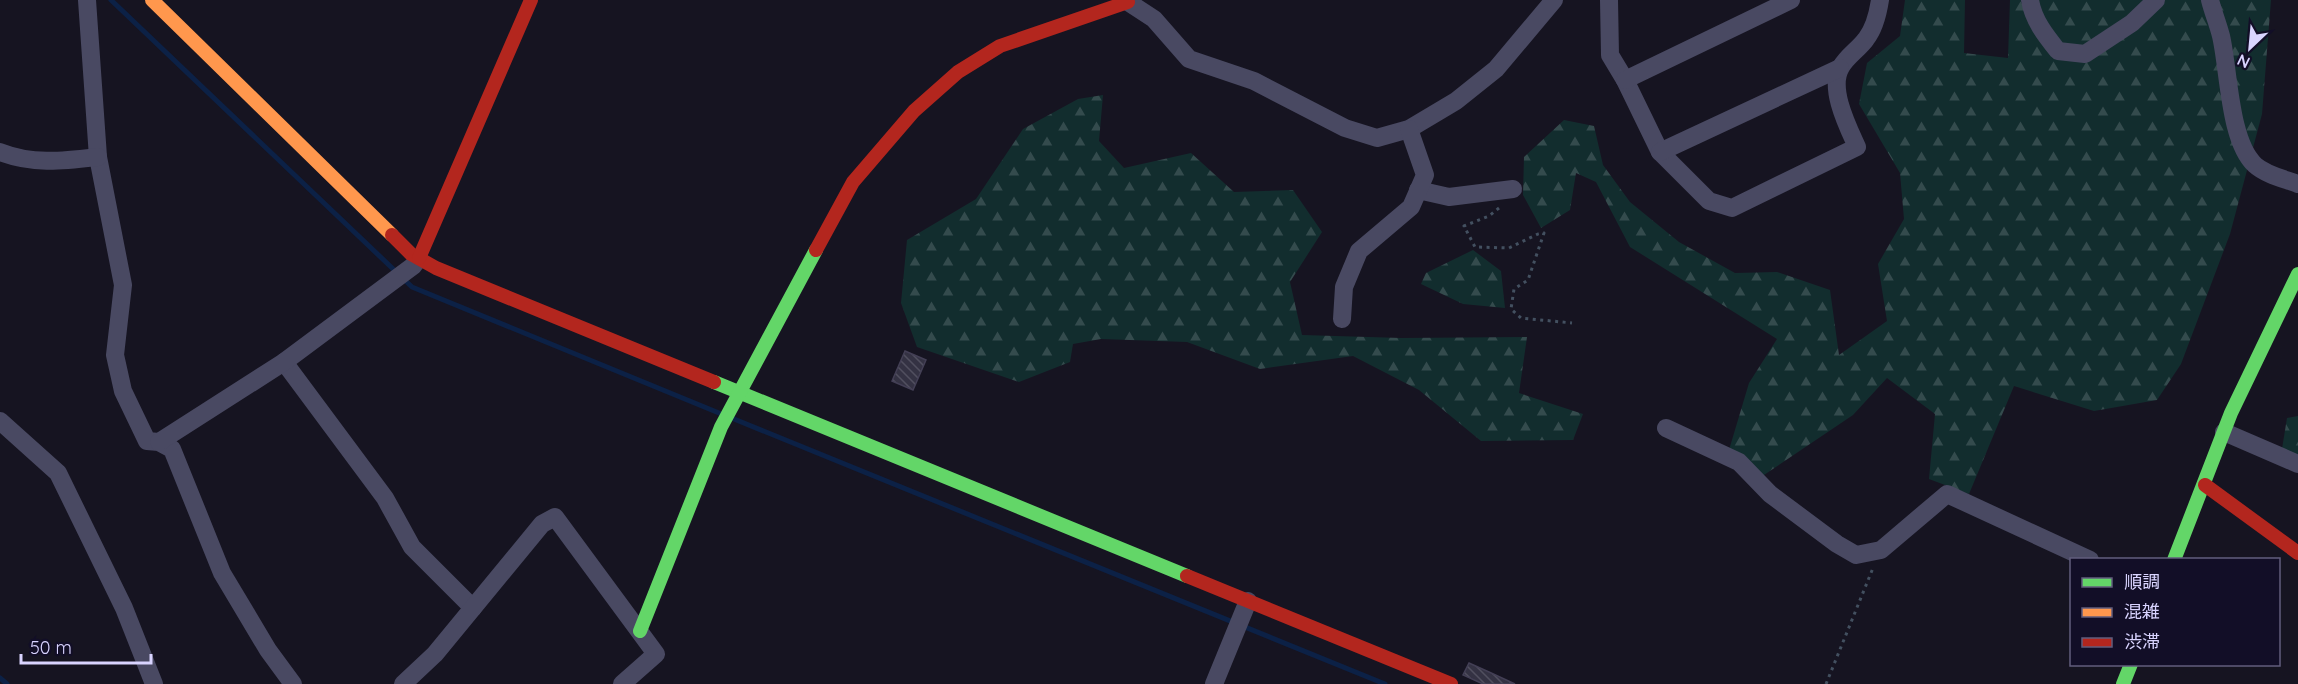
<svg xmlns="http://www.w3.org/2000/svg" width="2298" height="684" font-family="Quicksand,'Noto Sans JP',sans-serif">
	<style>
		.forest { fill: url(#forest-firs) }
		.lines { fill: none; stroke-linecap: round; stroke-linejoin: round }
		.stream { stroke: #0c2146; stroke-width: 5 }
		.building { fill: url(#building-back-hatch); stroke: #433f55; stroke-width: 1.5 }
		.path { stroke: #435060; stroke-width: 3; stroke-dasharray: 3 4.5; stroke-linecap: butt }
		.street { stroke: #494962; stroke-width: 18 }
		.fast { stroke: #63d668; stroke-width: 14 }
		.slow { stroke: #ff974d; stroke-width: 14 }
		.jam { stroke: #b3261e; stroke-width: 14 }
	</style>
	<defs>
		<pattern id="forest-firs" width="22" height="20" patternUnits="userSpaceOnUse" patternTransform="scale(1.5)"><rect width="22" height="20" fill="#122d2e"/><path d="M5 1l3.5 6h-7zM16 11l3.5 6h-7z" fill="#344b4d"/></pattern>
		<pattern id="building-back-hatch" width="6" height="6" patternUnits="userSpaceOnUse" patternTransform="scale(1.5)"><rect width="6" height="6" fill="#343243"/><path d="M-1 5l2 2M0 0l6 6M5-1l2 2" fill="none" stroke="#514f5f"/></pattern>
	</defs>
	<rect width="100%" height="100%" fill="#161421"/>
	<g class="forest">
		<path d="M 1905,0 L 1965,0 L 1964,53 L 2008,58 L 2010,0 L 2271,0 L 2262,114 L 2230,234 L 2181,364 L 2157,400 L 2094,411 L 2014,386 L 1969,494 L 1929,479 L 1935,414 L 1887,378 L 1853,415 L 1761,477 L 1729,450 L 1749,383 L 1777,339 L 1630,247 L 1596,182 L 1576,173 L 1570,210 L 1541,228 L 1523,195 L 1524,157 L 1564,120 L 1594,126 L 1603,165 L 1630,202 L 1679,242 L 1735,273 L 1777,272 L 1830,290 L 1839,355 L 1887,321 L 1878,264 L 1904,219 L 1900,173 L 1859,104 L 1867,63 L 1900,36 Z"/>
		<path d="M 1103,95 L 1099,141 L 1124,168 L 1191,153 L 1234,192 L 1293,190 L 1322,232 L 1290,282 L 1302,335 L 1401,338 L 1527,337 L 1519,393 L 1583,414 L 1573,440 L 1481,441 L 1419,390 L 1353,356 L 1260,369 L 1187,342 L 1101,339 L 1073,344 L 1070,362 L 1019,382 L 917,347 L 901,303 L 907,240 L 976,199 L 1023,129 L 1078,99 Z"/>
		<path d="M 1473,250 L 1501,271 L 1505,308 L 1463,304 L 1421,284 L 1426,273 Z"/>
		<path d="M 2298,416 L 2298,455 L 2282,449 L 2287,418 Z"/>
	</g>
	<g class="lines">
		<g class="stream">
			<path d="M 111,0 L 412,287 L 719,413"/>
			<path d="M 734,419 L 1385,684"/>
			<path d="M 0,678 L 7,684"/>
		</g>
	</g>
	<g class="building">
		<path d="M 905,351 L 926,360 L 913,390 L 892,381 Z"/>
		<path d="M 1469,663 L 1489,672 L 1515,684 L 1483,684 L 1463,675 Z"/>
	</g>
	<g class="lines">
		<g class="path">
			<path d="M 1499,208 L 1489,216 L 1464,226 L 1475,247 L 1509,248 L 1538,234 L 1544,233 L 1528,280 L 1514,289 L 1511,309 L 1521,318 L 1572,323"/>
			<path d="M 1826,684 L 1873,568"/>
		</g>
		<g class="street">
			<path d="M 87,0 L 98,157 L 123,285 L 115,355 L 123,391 L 147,441 L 159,442 L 172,449 L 222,573 L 268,650 L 293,684"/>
			<path d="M 1609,0 L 1610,55 L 1625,80 L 1660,152 L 1709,201 L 1732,208 L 1857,147 C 1848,127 1828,88 1841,67 C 1847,56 1859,49 1866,39 C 1874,29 1878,13 1880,0"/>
			<path d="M 2030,0 C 2033,20 2046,36 2058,51 L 2085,54 L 2132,23 L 2156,0"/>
			<path d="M 2210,0 C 2213,12 2218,24 2221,36 C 2229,70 2229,141 2255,165 C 2266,175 2285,179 2298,184"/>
			<path d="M 1128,2 L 1154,19 L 1189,59 L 1254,81 L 1345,128 L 1377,138 L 1409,129 L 1456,101 L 1496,69 L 1554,0"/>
			<path d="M 1625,80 L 1791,0"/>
			<path d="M 0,152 C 33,165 63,161 98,157"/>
			<path d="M 1660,152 L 1840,68"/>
			<path d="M 1418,190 L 1449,197 L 1513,189"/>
			<path d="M 1342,319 L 1344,287 L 1359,251 L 1411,207 L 1425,175 L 1409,129"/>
			<path d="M 284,362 L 385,498 L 412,547 L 473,608"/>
			<path d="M 0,421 L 58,473 L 124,608 L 154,684"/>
			<path d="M 1666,428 L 1739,462 L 1770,494 L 1837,544 L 1856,555 L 1881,550 L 1947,494 L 2090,560"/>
			<path d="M 2224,432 L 2298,464"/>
			<path d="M 159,442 L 284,362 L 413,266 L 419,258"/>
			<path d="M 403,684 L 435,654 L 542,524 L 555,517 L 656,654 L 622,684"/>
			<path d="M 1214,684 L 1248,601"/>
		</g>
		<g class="fast">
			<path d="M 714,382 L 1187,576"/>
			<path d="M 2174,560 L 2231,413 L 2298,274"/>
			<path d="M 640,631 L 721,427 L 816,250"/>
			<path d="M 2123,684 L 2131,664"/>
		</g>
		<path class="slow" d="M 152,0 L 392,235"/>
		<g class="jam">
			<path d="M 392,235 L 411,254 L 436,268 L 714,382"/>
			<path d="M 816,250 L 853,182 L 914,111 L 958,72 L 1000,46 L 1128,2"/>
			<path d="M 419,258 L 531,0"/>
			<path d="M 2205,485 L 2298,553"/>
			<path d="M 1187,576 L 1451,684"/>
		</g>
	</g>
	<rect x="2070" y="558" width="210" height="108" fill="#120e27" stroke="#625d7d" stroke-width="1.5"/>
	<rect x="2082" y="578" width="30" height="9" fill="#63d668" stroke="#625d7d" stroke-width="1.5"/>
	<text x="2124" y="588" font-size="18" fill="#d9d4ff">順調</text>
	<rect x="2082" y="608" width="30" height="9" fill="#ff974d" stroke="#625d7d" stroke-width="1.5"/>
	<text x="2124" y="618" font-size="18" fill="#d9d4ff">混雑</text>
	<rect x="2082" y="638" width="30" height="9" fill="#b3261e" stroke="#625d7d" stroke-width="1.5"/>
	<text x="2124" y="648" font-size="18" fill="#d9d4ff">渋滞</text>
	<g transform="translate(2250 48) rotate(206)" stroke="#120e27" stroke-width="4.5" paint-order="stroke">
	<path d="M0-4.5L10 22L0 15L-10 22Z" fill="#d9d4ff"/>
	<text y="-9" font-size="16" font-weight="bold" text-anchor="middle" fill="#d9d4ff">N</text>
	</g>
	<path d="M21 654v9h130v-9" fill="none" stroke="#d9d4ff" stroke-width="3"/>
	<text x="30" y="654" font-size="18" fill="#d9d4ff" stroke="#120e27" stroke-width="4.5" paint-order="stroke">50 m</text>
</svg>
